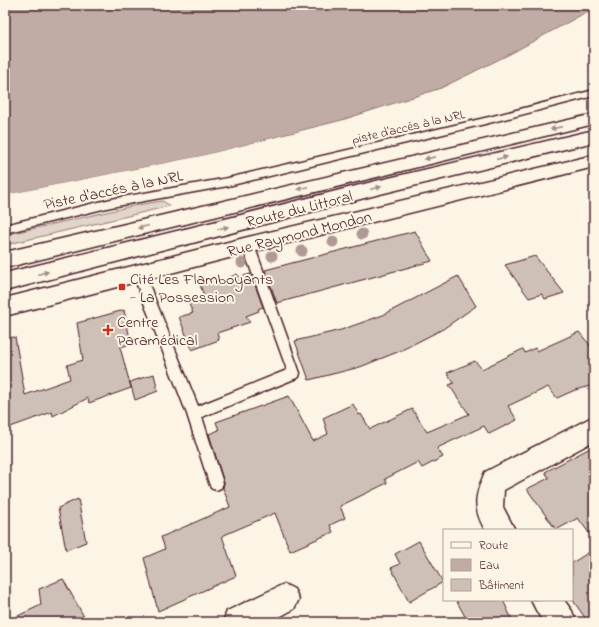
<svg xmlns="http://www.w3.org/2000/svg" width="599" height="627" font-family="'Indie Flower',sans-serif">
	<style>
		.green { fill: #e2d5ca; stroke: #967a7a }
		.water { fill: #c0aca5; stroke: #917474 }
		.pier { fill: #fcf5e5 }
		.building { fill: #cfc0b7; stroke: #4a1f2b }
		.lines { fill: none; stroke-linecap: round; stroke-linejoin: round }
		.lane-casing { stroke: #4a1f2b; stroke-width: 3 }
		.street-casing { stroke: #4a1f2b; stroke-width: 3 }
		.primary-casing { stroke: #4a1f2b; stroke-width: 3 }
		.highway-casing { stroke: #4a1f2b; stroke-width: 3 }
		.lane { fill: #fcf5e5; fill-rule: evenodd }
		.street { fill: #fcf5e5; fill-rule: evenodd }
		.primary { fill: #fcf5e5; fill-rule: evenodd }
		.highway { fill: #fcf5e5; fill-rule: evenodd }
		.tree { fill: #af9895 }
		.oneway { fill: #a38a88 }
		.poi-dot { fill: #c8321e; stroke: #fcf5e5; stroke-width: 1.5 }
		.labels { text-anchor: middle; stroke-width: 4; stroke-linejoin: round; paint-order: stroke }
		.far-street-label { font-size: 13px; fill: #4a1f2b; stroke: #fcf5e5 }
		.street-label { font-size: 16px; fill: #4a1f2b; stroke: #fcf5e5 }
		.poi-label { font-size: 16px; fill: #4a1f2b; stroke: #fcf5e5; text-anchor: start }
	</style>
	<rect width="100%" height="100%" fill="#fcf5e5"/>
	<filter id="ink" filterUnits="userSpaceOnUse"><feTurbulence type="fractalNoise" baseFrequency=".025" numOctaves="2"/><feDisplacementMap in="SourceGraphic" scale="8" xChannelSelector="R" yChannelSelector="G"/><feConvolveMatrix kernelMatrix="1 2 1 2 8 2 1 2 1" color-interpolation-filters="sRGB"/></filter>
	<g filter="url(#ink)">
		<path class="green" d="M 163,201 L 170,206 L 5,245 L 5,235 L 137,205 Z"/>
		<path class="water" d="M 5,5 L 594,5 L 594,8 L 510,54 L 441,88 L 342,120 L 201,156 L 5,195 Z"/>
		<path class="pier" d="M 366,115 L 343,122 L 202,158 L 5,197 L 5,195 L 201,156 Z"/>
		<g class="building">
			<path d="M 415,231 L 432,261 L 277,303 L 265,270 Z"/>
			<path d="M 535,256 L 564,293 L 545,299 L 542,294 L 529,298 L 505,265 Z"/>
			<path d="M 237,274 L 239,277 L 251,274 L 263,307 L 258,309 L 259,311 L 246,316 L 250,322 L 217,333 L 219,340 L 192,350 L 179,317 L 193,313 L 188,302 L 204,296 L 199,282 L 216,276 L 219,282 Z"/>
			<path d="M 458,276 L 476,306 L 443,329 L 400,351 L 360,367 L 309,380 L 295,341 L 341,330 L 383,315 Z"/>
			<path d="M 124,310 L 131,344 L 120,347 L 131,388 L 89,403 L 88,398 L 53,416 L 52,412 L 5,429 L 5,338 L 15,337 L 25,395 L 70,379 L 67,365 L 83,360 L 77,323 Z"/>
			<path d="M 579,332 L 594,350 L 594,385 L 575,390 L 557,398 L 548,387 L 508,406 L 517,420 L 489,434 L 484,426 L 437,448 L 443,457 L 422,468 L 418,462 L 385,479 L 387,483 L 340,506 L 345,518 L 330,525 L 333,532 L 290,551 L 275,513 L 222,536 L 236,576 L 158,611 L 144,558 L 165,549 L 161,537 L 230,507 L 223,488 L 224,483 L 209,434 L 219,430 L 216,422 L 289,396 L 313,441 L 328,434 L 323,418 L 353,404 L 359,415 L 361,414 L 370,429 L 412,409 L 427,432 L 469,414 L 449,385 L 454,383 L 447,373 L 475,361 L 482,369 L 523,349 L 525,353 L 535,348 L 537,351 Z"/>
			<path d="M 154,374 L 158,391 L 135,400 L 130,382 Z"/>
			<path d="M 594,446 L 594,540 L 578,518 L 556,530 L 527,489 L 549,478 L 545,472 Z"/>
			<path d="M 78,499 L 86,542 L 66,550 L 58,508 Z"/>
			<path d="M 419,541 L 443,582 L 409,602 L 391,568 L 400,564 L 395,554 Z"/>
			<path d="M 594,549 L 594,622 L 588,622 L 572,599 L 572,563 Z"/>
			<path d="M 63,579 L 87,622 L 5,622 L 41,605 L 39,589 Z"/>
			<path d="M 456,600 L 503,600 L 513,622 L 468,622 Z"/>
		</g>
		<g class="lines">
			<g class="lane-casing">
				<g id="lane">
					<path d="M 594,90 L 594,96 L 489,123 L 228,186 L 111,207 L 5,233 L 5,225 L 111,199 L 228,178 L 489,117 Z"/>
					<path d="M 248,241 L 252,242 L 254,245 L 300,373 L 299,377 L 202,417 L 223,483 L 221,488 L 216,490 L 211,488 L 209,483 L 187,414 L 132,272 L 134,269 L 138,267 L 142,269 L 144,272 L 198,406 L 287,370 L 242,245 L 244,242 Z"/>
				</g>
			</g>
			<g class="street-casing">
				<g id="street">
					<path d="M 594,416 L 594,441 L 504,490 L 503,507 L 515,530 L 485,530 C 472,507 475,495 485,472 Z"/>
					<path d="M 284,584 L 294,589 L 299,599 L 294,609 L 270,622 L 223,622 L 227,611 Z"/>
					<path d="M 531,600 L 564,600 L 572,611 L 576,622 L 543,622 L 536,610 Z"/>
				</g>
			</g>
			<g class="primary-casing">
				<g id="primary">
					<path d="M 594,114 L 594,124 L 181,225 L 174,223 L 171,218 L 174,213 L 181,211 Z"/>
					<path d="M 594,130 L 594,142 L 376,195 L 185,245 L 178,242 L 175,237 L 178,232 L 185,229 L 376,181 Z"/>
					<path d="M 594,155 L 594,167 L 248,253 L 5,316 L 5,298 L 248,237 Z"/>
				</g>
			</g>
			<g class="highway-casing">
				<g id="highway">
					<path d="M 181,211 L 188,213 L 191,218 L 188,223 L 5,268 L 5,252 Z"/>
					<path d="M 185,229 L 192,232 L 195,237 L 192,242 L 5,291 L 5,273 Z"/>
				</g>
			</g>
			<use href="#lane" class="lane"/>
			<use href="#street" class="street"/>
			<use href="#primary" class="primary"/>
			<use href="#highway" class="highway"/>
		</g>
		<g class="tree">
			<circle cx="362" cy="234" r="5.5"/>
			<circle cx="333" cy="242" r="5.5"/>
			<circle cx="302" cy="251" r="5.5"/>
			<circle cx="272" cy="256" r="5.5"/>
			<circle cx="242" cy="263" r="5.5"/>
		</g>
		<defs><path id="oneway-solid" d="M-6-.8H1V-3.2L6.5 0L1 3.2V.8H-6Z"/></defs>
		<g class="oneway">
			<use href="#oneway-solid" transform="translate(556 128) rotate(167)"/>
			<use href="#oneway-solid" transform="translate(430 158) rotate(167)"/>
			<use href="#oneway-solid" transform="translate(502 158) rotate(-13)"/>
			<use href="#oneway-solid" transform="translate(303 188) rotate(167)"/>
			<use href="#oneway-solid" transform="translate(376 188) rotate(-14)"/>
			<use href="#oneway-solid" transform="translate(143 227) rotate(166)"/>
			<use href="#oneway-solid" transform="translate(223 228) rotate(-14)"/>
			<use href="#oneway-solid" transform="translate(43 273) rotate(-14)"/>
		</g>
	</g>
	<g class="poi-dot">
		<rect x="118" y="283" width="8" height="8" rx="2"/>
		<path d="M106 324h4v4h4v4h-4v4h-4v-4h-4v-4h4z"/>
	</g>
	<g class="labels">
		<g class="far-street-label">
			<text transform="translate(408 126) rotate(-13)" y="5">piste d'accés à la NRL</text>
		</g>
		<g class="street-label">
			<text transform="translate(113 189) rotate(-12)" y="6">Piste d'accés à la NRL</text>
			<text transform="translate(299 208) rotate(-14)" y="6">Route du Littoral</text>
			<text transform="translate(299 233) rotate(-14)" y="6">Rue Raymond Mondon</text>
		</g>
		<g class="poi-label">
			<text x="130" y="284">Cité Les Flamboyants<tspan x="130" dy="18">- La Possession</tspan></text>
			<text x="117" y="327">Centre<tspan x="117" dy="18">Paramédical</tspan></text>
		</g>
	</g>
	<rect width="599" height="627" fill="none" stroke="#fcf5e5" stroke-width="20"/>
	<rect x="10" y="10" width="579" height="607" fill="none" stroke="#4a1f2b" stroke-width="1.5" filter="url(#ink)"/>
	<rect x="443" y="529" width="130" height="72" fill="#fcf5e5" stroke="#b59f9b"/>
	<rect x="451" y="542" width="20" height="6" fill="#fcf5e5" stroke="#b59f9b"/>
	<text x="479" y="549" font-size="12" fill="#4a1f2b">Route</text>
	<rect x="451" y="559" width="20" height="12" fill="#c0aca5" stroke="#b59f9b"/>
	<text x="479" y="569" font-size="12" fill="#4a1f2b">Eau</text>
	<rect x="451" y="579" width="20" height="12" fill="#cfc0b7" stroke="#b59f9b"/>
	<text x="479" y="589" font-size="12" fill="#4a1f2b">Bâtiment</text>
</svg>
